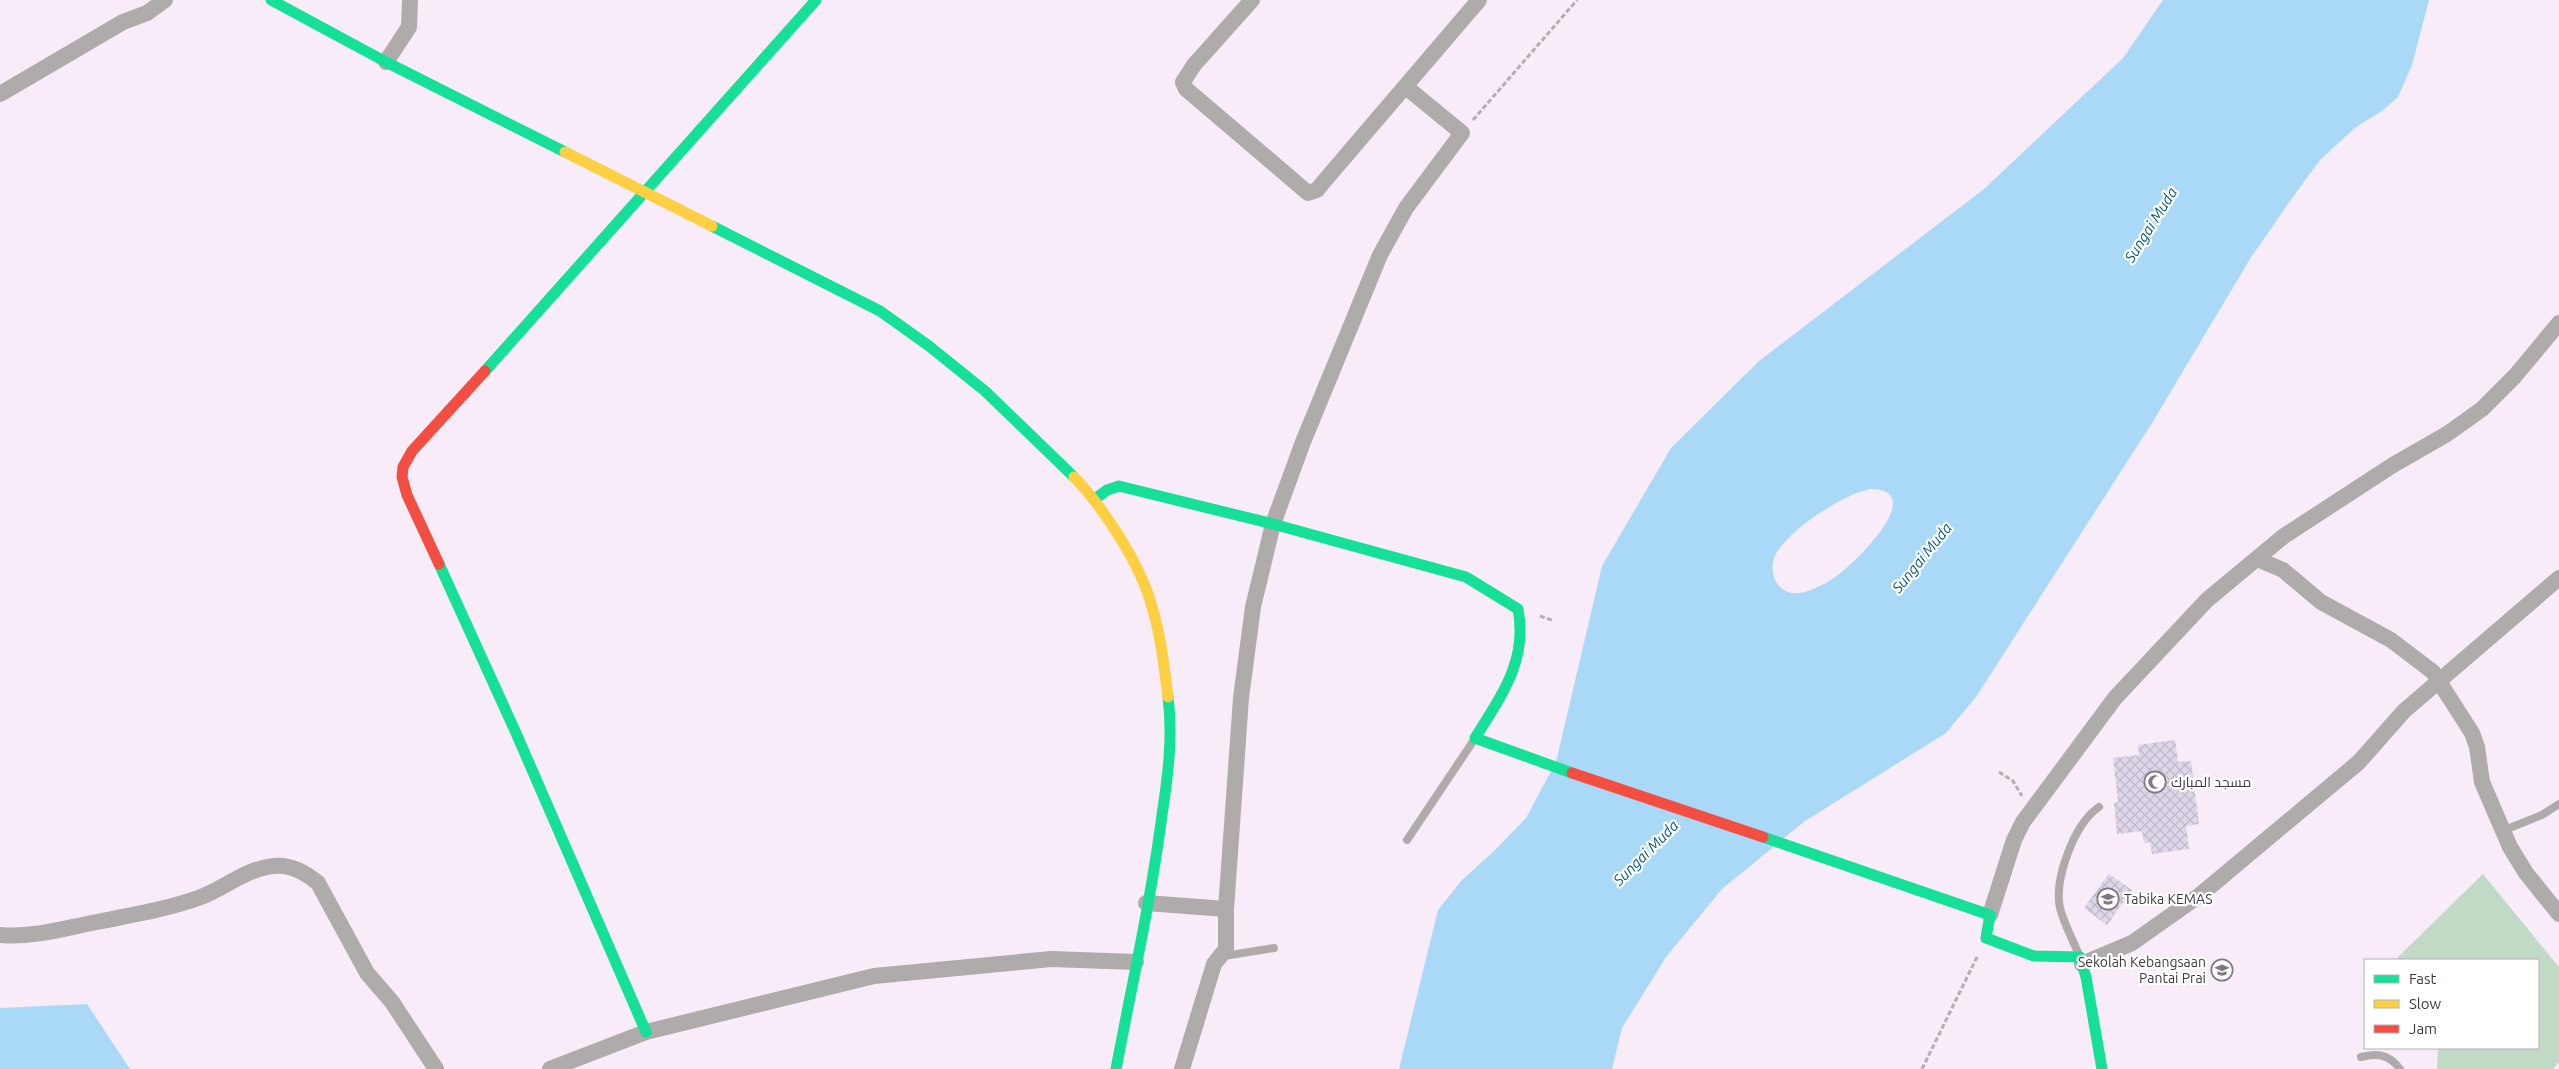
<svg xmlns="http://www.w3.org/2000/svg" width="2559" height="1069" font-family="Ubuntu,Cairo,sans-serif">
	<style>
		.pitch { fill: #c1dac5 }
		.water { fill: #aad9f8; fill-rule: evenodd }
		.building { fill: url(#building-cross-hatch) }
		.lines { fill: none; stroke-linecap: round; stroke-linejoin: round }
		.path { stroke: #b3aeb0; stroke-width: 3; stroke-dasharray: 5 2.5; stroke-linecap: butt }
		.lane { stroke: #afabab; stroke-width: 8 }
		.street { stroke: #afabab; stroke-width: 16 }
		.fast { stroke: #16e098; stroke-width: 11 }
		.slow { stroke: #ffcf43; stroke-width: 11 }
		.jam { stroke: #f24e42; stroke-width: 11 }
		.labels { text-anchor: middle; stroke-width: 4.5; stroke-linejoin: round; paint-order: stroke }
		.poi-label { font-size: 14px; fill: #413841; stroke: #fff; text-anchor: start }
		.water-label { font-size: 15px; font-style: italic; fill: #075878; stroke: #fff }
	</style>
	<defs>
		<pattern id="building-cross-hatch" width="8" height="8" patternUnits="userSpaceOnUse" patternTransform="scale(1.25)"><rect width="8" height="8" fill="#ddd7e9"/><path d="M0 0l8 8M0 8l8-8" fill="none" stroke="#bfb9c9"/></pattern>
	</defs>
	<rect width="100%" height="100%" fill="#f8ecf8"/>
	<path class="pitch" d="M 2483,874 L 2559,967 L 2559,1062 L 2553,1069 L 2437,1069 L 2438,1048 L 2538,1048 L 2538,960 L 2399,960 L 2397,958 Z"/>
	<g class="water">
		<path d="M 2163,0 L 2429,0 L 2412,65 L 2398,97 L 2382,111 L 2356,127 L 2320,160 L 2290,201 L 2250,259 L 2152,423 L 1976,697 L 1946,733 L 1805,821 L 1722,889 L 1666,957 L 1622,1028 L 1612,1069 L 1399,1069 L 1438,910 L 1461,881 L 1493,852 L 1526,818 L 1556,762 L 1602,566 L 1671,448 L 1759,361 L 1984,189 L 2123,58 ZM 1870,489 C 1934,489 1846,574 1826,583 C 1817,587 1807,593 1797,593 C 1776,595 1766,568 1777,552 C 1793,527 1842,495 1870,489 Z"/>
		<path d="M 87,1004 L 130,1069 L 0,1069 L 0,1008 Z"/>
	</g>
	<g class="building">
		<path d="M 2175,740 L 2178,762 L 2191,761 L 2199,824 L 2186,826 L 2189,849 L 2152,854 L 2150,842 L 2144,843 L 2142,831 L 2117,834 L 2114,803 L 2118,802 L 2113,758 L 2139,755 L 2138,745 Z"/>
		<path d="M 2109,874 L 2132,890 L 2107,925 L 2084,908 Z"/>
	</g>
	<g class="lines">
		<g class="path">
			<path d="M 1473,120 L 1577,0"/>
			<path d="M 1540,616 L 1554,621"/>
			<path d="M 1999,772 L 2013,781 L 2022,796"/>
			<path d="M 1922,1069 L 1978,955"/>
		</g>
		<g class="lane">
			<path d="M 2502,831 L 2542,815 L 2559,804"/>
			<path d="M 1407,840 L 1474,740"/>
			<path d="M 2079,955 C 2073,940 2064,924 2060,908 C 2054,879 2074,824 2099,807"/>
			<path d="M 1224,956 L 1274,948"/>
			<path d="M 2361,1057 C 2377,1053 2389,1054 2400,1069"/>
		</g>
		<g class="street">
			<path d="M 1252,0 L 1194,65 L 1183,82 L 1186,89 L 1308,193 L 1317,190 L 1326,179 L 1479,0"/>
			<path d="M 386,62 L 409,27 L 410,0"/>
			<path d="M 0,94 L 123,22 L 147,13 L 165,0"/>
			<path d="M 2257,559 L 2283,570 L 2321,602 L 2391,640 L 2433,672 L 2472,733 L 2477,747 L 2482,782 L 2510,847 L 2526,873 L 2559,914"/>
			<path d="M 1146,903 L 1226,909"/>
			<path d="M 1990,915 L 2014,840 L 2023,822 L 2115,698 L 2207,600 L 2284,536 L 2393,465 L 2447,434 L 2482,409 L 2515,376 L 2559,323"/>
			<path d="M 0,935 C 33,938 65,928 97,922 C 132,915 168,909 201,897 C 225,888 247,868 274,866 C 290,864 306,873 318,883 L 367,973 L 392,1002 L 436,1069"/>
			<path d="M 2082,964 L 2132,943 L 2200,895 L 2359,762 L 2404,711 L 2559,578"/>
			<path d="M 550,1069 L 646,1032 L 874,976 L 1051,959 L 1136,962"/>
			<path d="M 1182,1069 L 1214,964 L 1226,949 L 1226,909 L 1241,698 L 1253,607 L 1273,524 L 1303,442 L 1380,255 L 1406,208 L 1462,133 L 1406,87"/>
		</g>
		<g class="fast">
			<path d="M 271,0 L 386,62 L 565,152"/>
			<path d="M 712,226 L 880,311 L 929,346 L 985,391 L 1074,477"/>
			<path d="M 485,371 L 816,0"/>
			<path d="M 1095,499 L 1107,490 L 1119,486 L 1273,524 L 1466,577 L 1518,609 C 1528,661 1501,696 1475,738 L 1572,773"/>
			<path d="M 439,564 L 516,733 L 646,1032"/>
			<path d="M 1763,837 L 1990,915 L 1986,938 L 2034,956 L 2080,957 L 2086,977 L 2102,1069"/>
			<path d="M 1116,1069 C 1132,984 1151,900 1162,815 C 1168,776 1173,736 1168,697"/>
		</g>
		<g class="slow">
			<path d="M 565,152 L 712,226"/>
			<path d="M 1074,477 C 1104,508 1141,565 1152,607 C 1161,636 1164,667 1168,697"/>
		</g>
		<g class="jam">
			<path d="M 439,564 L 407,495 L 402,477 L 403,467 L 412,451 L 485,371"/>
			<path d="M 1572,773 L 1763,837"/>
		</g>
	</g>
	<defs>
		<g id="mosque-ring" transform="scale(1.125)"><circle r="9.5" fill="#fff" stroke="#817781" stroke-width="1.5"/><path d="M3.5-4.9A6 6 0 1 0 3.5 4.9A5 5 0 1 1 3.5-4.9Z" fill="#817781"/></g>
		<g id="school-ring" transform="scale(1.125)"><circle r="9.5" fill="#fff" stroke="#817781" stroke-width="1.5"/><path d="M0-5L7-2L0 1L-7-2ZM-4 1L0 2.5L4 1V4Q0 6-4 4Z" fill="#817781"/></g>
	</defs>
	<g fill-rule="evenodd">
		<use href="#mosque-ring" x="2155" y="782"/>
		<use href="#school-ring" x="2108" y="899"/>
		<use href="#school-ring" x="2222" y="970"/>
	</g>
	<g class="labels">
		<g class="poi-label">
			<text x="2171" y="787">مسجد المبارك</text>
			<text x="2124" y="904">Tabika KEMAS</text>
			<text x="2206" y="967" text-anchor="end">Sekolah Kebangsaan<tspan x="2206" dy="16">Pantai Prai</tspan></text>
		</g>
		<g class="water-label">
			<text transform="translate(2151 225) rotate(-58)" y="5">Sungai Muda</text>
			<text transform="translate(1922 558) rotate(-51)" y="5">Sungai Muda</text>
			<text transform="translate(1646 853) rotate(-45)" y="5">Sungai Muda</text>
		</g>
	</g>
	<rect x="2364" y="959" width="175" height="90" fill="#ffffff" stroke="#b3afb3"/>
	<rect x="2374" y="975" width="25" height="8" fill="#16e098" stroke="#b3afb3"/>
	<text x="2409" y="984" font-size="15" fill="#413841">Fast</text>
	<rect x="2374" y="1000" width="25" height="8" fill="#ffcf43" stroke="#b3afb3"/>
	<text x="2409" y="1009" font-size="15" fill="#413841">Slow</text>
	<rect x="2374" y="1025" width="25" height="8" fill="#f24e42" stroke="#b3afb3"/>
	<text x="2409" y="1034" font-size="15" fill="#413841">Jam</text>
</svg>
